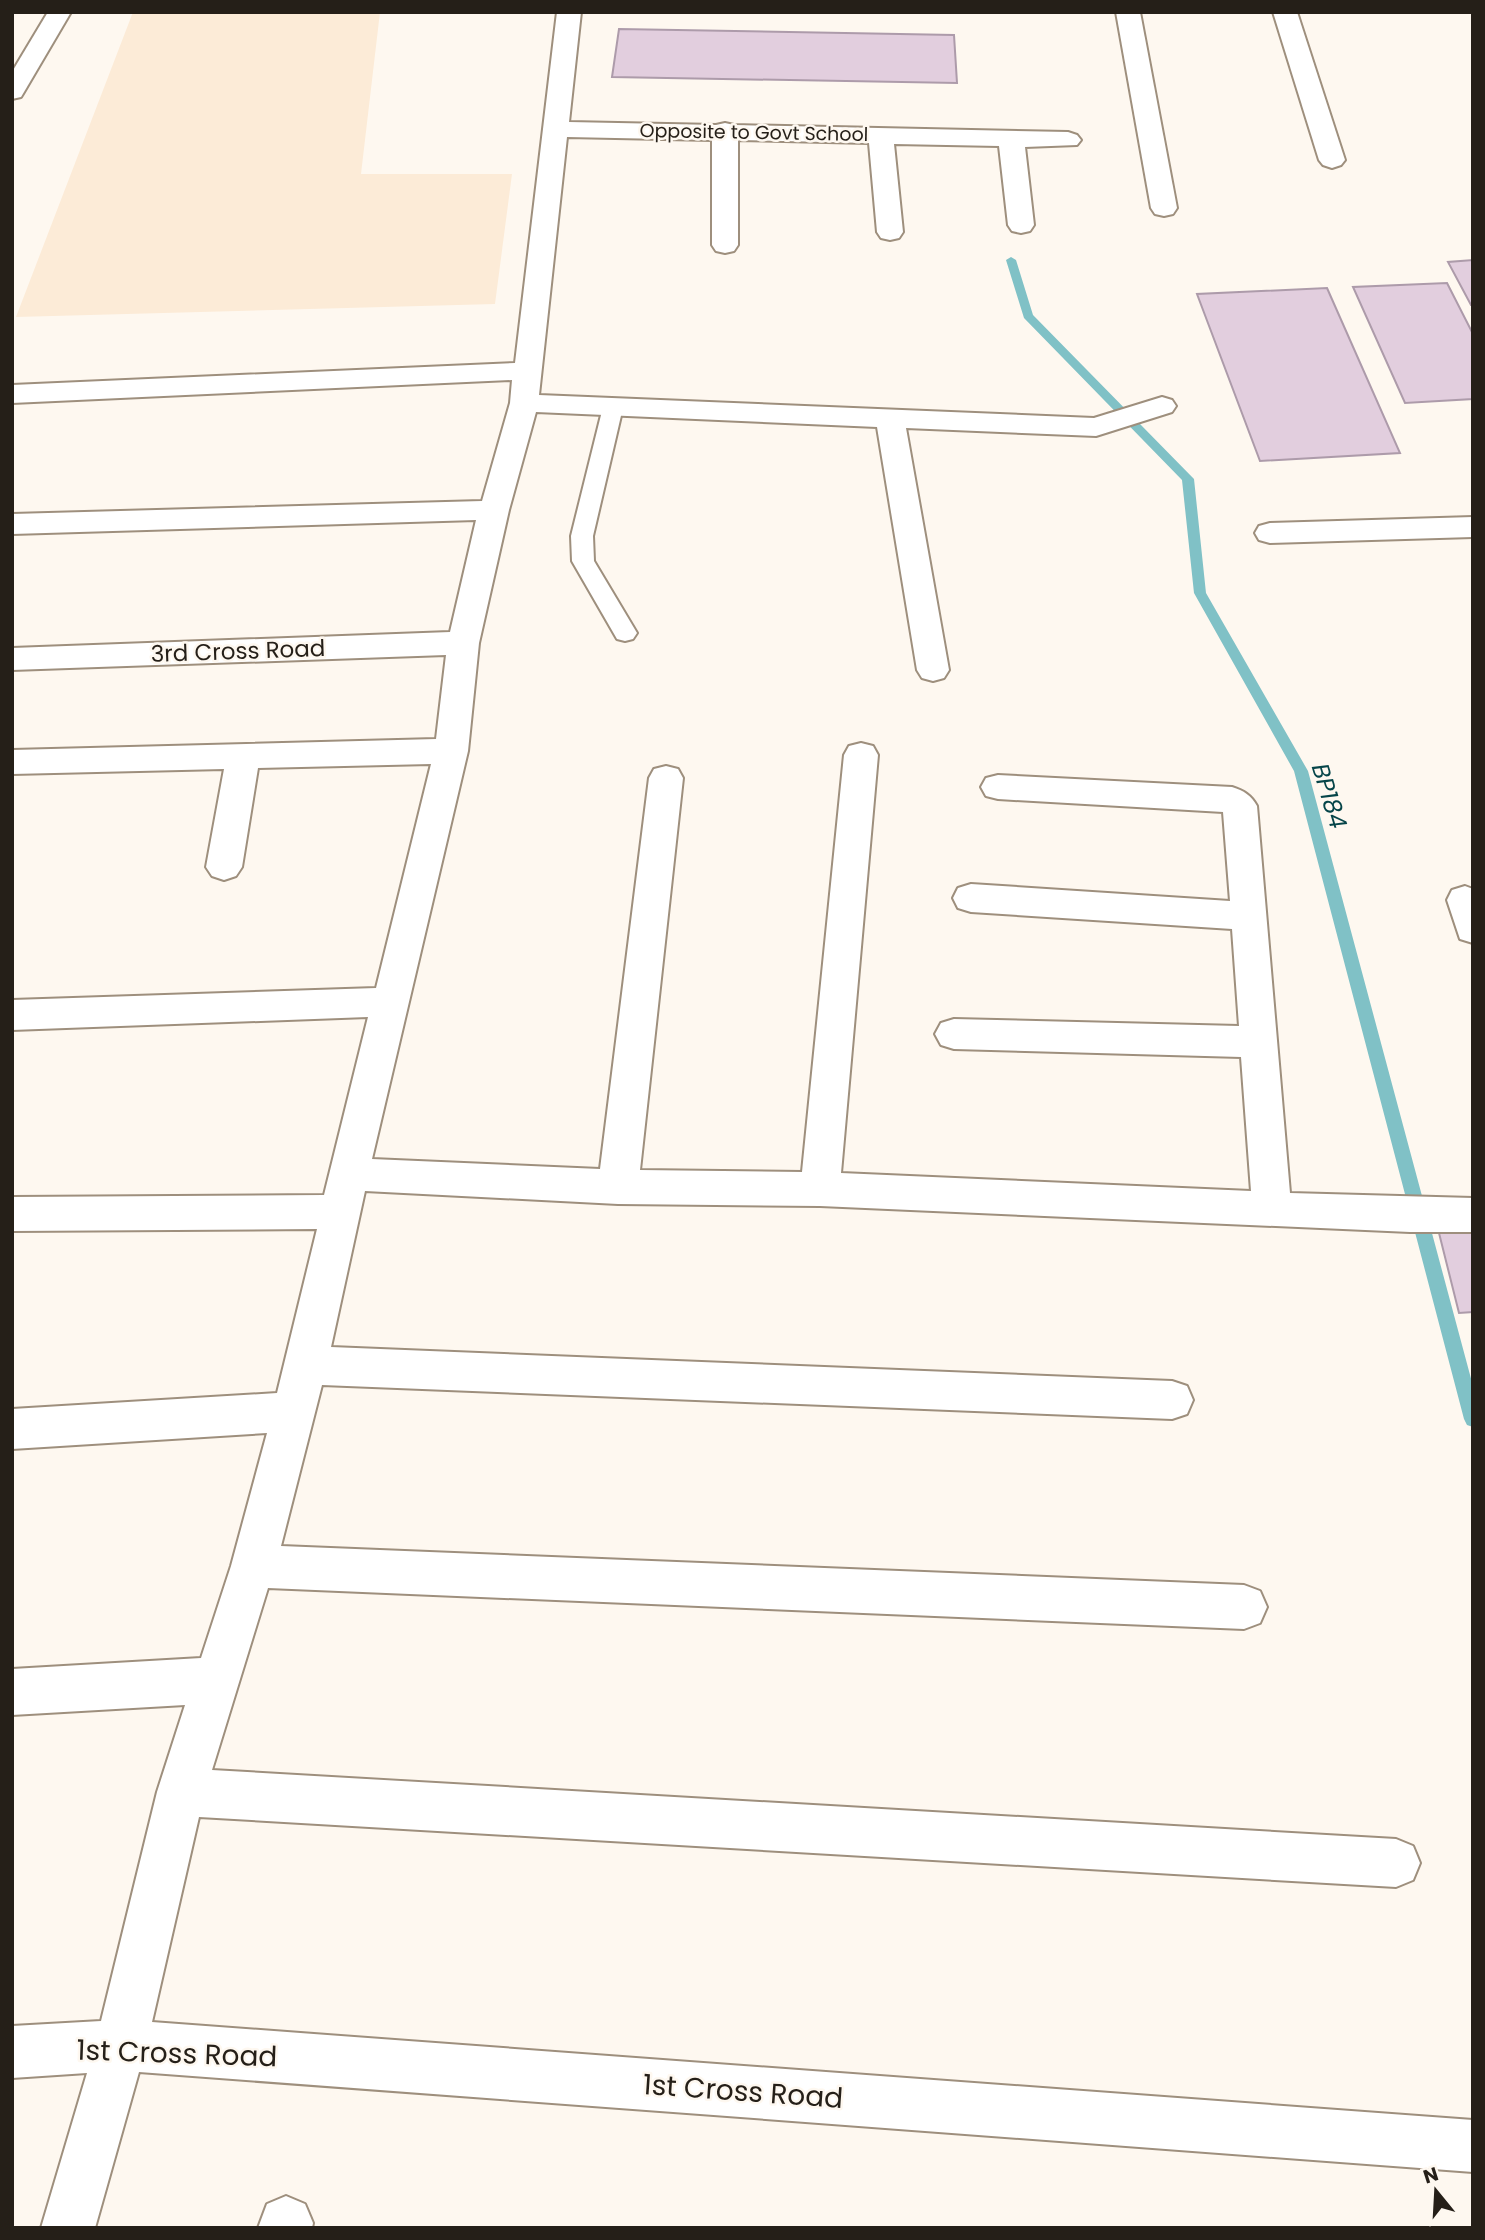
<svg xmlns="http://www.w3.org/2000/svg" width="1485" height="2240" font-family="Poppins,sans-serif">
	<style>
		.built { fill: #fcebd7 }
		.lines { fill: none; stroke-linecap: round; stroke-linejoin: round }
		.stream { fill: #80c1c6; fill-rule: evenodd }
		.building { fill: #e2cede; stroke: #ad9baa; stroke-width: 2 }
		.lane-casing { stroke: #9e8f7d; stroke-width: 4 }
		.street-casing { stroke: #9e8f7d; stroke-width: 4 }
		.lane { fill: #fff; fill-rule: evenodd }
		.street { fill: #fff; fill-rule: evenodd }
		.labels { text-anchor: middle; stroke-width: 5; stroke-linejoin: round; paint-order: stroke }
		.far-street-label { font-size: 19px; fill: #251f18; stroke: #fef8f0 }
		.street-label { font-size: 23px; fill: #251f18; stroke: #fef8f0 }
		.water-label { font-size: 24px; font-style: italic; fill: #064549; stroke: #fef8f0 }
		.near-street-label { font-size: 28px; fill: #251f18; stroke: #fef8f0 }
	</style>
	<rect width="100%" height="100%" fill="#fef8f0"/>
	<path class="built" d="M 133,12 L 380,12 L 361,174 L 512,174 L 495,304 L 16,317 Z"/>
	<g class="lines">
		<path class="stream" d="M 1011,257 L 1016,260 L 1033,315 L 1194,479 L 1206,593 L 1308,771 L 1473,1386 L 1473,1427 L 1467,1425 L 1464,1419 L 1294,771 L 1194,593 L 1182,480 L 1024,318 L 1006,260 Z"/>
	</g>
	<g class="building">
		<path d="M 619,29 L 954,35 L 957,83 L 612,77 Z"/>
		<path d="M 1473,260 L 1473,305 L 1471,305 L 1448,262 Z"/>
		<path d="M 1447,283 L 1473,334 L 1473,399 L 1405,403 L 1353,287 Z"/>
		<path d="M 1327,288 L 1400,453 L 1260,461 L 1197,294 Z"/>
		<path d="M 1473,1224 L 1473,1312 L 1459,1313 L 1437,1225 Z"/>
	</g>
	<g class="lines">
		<g class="lane-casing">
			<path id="lane" d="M 613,401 L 620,402 L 623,407 L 593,536 L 594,561 L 637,633 L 633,639 L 625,641 L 617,639 L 572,561 L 571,536 L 603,407 L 606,402 Z"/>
		</g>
		<g class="street-casing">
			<g id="street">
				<path d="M 48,12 L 71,12 L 24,92 L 21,97 L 12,99 L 12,72 Z"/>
				<path d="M 557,12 L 581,12 L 569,122 L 716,125 L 725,123 L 734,125 L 1068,132 L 1077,135 L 1081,140 L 1077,145 L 1025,147 L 1034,225 L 1030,231 L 1021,233 L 1012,231 L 1008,225 L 999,146 L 894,144 L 903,232 L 899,238 L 890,240 L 881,238 L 877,232 L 869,143 L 738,140 L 738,245 L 734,251 L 725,253 L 716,251 L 712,245 L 712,140 L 567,137 L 539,395 L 1094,418 L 1162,397 L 1172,400 L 1176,406 L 1172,412 L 1096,436 L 906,428 L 949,670 L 944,678 L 933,681 L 922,678 L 917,670 L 877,427 L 536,412 L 509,510 L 479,643 L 468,751 L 372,1159 L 600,1169 L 649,778 L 654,769 L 666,766 L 678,769 L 683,778 L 640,1170 L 802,1172 L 844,755 L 849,746 L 861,743 L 873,746 L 878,755 L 841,1173 L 1251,1191 L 1241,1057 L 954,1049 L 941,1045 L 935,1034 L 941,1023 L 954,1019 L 1239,1026 L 1232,929 L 971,912 L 958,908 L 953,898 L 958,888 L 971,884 L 1230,901 L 1223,812 L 998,799 L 986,796 L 981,787 L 986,778 L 998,775 L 1232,787 C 1244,791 1251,795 1257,806 L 1290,1193 L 1473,1198 L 1473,1232 L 1410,1232 L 820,1206 L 618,1204 L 365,1191 L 331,1347 L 1172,1381 L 1187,1386 L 1193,1400 L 1187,1414 L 1172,1419 L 322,1385 L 281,1546 L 1244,1585 L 1260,1591 L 1267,1607 L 1260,1623 L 1244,1629 L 268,1588 L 212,1770 L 1396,1839 L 1413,1846 L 1420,1863 L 1413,1880 L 1396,1887 L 199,1817 L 152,2022 L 1473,2120 L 1473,2172 L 139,2072 L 95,2228 L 41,2228 L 87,2073 L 12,2078 L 12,2026 L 101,2021 L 157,1792 L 185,1705 L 12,1715 L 12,1669 L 201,1658 L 231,1566 L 267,1433 L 12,1449 L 12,1409 L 277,1393 L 317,1229 L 12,1231 L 12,1197 L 324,1195 L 368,1017 L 12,1030 L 12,1000 L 376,988 L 431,764 L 258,768 L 242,867 L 236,876 L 224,880 L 212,876 L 206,867 L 224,769 L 12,774 L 12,750 L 436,739 L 446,655 L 12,670 L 12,648 L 450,632 L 476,520 L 12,534 L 12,514 L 482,501 L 510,403 L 512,380 L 12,403 L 12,385 L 515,363 Z"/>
				<path d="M 1116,12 L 1140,12 L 1177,208 L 1173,214 L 1164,216 L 1155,214 L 1151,208 Z"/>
				<path d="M 1273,12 L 1297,12 L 1345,160 L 1341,165 L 1332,168 L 1323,165 L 1319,160 Z"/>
				<path d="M 1473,517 L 1473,537 L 1270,543 L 1259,540 L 1255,533 L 1259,526 L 1270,523 Z"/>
				<path d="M 1465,886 L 1473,889 L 1473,943 L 1460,939 L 1447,900 L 1452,890 Z"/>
				<path d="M 286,2196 L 305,2204 L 313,2223 L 312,2228 L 258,2228 L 267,2204 Z"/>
			</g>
		</g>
		<use href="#lane" class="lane"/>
		<use href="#street" class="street"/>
	</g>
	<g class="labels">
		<g class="far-street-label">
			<text transform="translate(754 132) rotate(1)" y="7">Opposite to Govt School</text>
		</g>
		<g class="street-label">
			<text transform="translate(238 651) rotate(-2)" y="8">3rd Cross Road</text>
		</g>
		<g class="water-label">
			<text transform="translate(1329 796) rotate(73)" y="8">BP184</text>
		</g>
		<g class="near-street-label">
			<text transform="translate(177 2053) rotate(2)" y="10">1st Cross Road</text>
			<text transform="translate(743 2091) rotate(4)" y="10">1st Cross Road</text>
		</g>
	</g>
	<rect width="1485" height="2240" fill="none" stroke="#251f18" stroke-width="28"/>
	<g transform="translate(1436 2191) rotate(342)" stroke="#fef8f0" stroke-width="5" paint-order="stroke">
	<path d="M0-5L12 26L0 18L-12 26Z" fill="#251f18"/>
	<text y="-10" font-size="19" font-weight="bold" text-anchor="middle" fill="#251f18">N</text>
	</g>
</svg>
